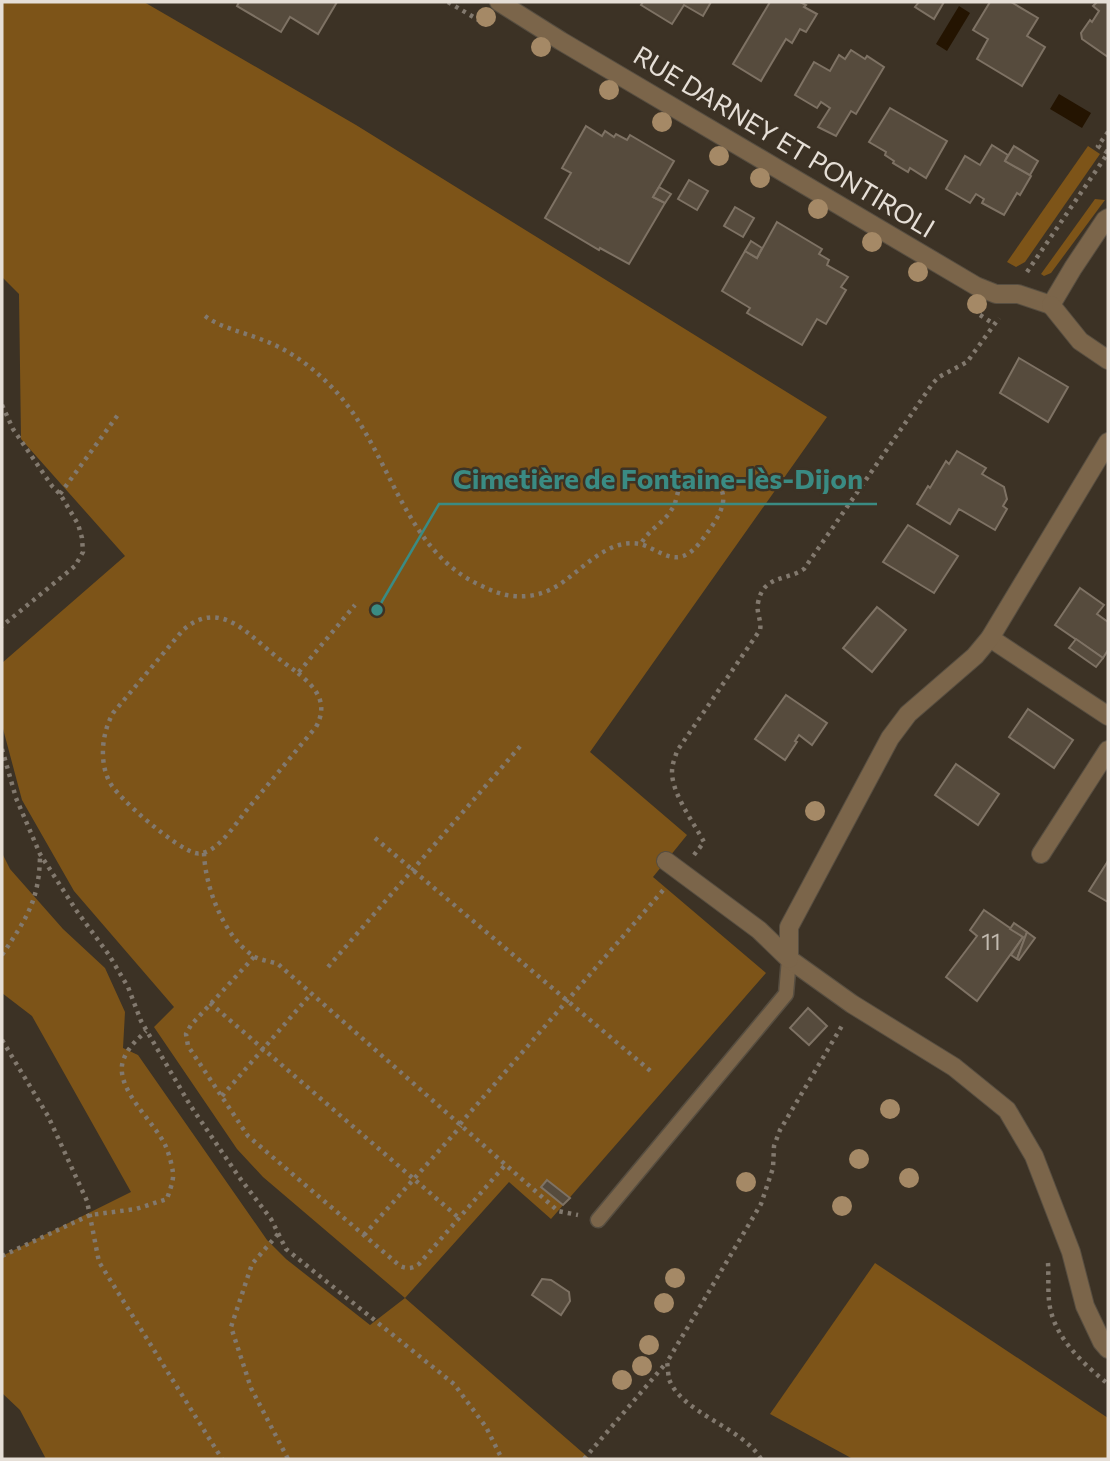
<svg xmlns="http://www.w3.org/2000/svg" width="1110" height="1461" font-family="Commissioner,sans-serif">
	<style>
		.green { fill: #7d5418 }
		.water { fill: #241401 }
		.building { fill: #564b3d; stroke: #7e7264; stroke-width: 2 }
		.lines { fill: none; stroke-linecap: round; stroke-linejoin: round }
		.lane-casing { stroke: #574e41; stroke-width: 17 }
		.street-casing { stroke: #574e41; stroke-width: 20 }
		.path { stroke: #82796e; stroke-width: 4.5; stroke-dasharray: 3.5 5; stroke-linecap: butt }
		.lane { stroke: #7b654a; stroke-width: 14 }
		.street { stroke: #7b654a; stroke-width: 18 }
		.tree { fill: #a58966 }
		.labels { text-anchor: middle; stroke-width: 5; stroke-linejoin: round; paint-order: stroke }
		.number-label { font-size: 23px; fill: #c2bab0 }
		.street-label { font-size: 26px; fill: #e6dfd7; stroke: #3c3225 }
		.leader { fill: none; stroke: #3a8b83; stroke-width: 2.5 }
		.callout-dot { fill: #3a8b83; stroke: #3c3225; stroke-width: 2.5 }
		.callout-label { font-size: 28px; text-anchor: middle; font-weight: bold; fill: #3a8b83; stroke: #3c3225; stroke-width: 5; stroke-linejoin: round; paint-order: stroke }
	</style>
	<rect width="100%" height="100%" fill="#3c3225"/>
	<g class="green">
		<path d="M 2,2 L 144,2 L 356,125 L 827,417 L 590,752 L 687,835 L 653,877 L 766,973 L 551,1219 L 509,1182 L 405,1298 L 590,1459 L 46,1459 L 20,1410 L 2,1393 L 2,1256 L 131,1192 L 32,1016 L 2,993 L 2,853 L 10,869 L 63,929 L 105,968 L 125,1012 L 123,1048 L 138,1055 L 267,1240 L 286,1259 L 370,1325 L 405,1298 L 263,1177 L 237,1149 L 154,1027 L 174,1007 L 74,891 L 22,800 L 2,725 L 2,663 L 125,556 L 21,439 L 19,294 L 2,277 Z"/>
		<path d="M 1088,146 L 1100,154 L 1025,262 L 1016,267 L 1007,262 Z"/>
		<path d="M 1095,199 L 1105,200 L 1051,273 L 1044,276 L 1041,274 Z"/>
		<path d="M 875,1263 L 1108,1418 L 1108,1459 L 853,1459 L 770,1414 Z"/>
	</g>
	<g class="water">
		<path d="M 959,6 L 970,13 L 947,51 L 936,44 Z"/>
		<path d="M 1059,94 L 1091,113 L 1082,128 L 1050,109 Z"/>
	</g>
	<g class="building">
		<path d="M 239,2 L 337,2 L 318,34 L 290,17 L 281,32 L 237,6 Z"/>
		<path d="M 643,2 L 711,2 L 703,16 L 684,5 L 672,24 L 641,5 Z"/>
		<path d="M 770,2 L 800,2 L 806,5 L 804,7 L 817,14 L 806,32 L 800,29 L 792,43 L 786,39 L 761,81 L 733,64 Z"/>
		<path d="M 919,2 L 944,2 L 934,19 L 915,7 Z"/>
		<path d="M 990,2 L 1011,2 L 1038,18 L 1027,36 L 1045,47 L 1022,86 L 977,59 L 988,39 L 973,30 Z"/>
		<path d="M 1097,2 L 1108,2 L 1108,57 L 1082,39 L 1081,33 L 1090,20 L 1092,22 L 1099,11 L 1093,6 Z"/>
		<path d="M 851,50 L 865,59 L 867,56 L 884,67 L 856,114 L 851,111 L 836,136 L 818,127 L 830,108 L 821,102 L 817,108 L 795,95 L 814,62 L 830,71 L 839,55 L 845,59 Z"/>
		<path d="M 890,108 L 947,141 L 926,178 L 910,168 L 908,172 L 893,163 L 894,161 L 885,155 L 886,152 L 869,142 Z"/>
		<path d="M 586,126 L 602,136 L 605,131 L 614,137 L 616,134 L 627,140 L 630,135 L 674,161 L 653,197 L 665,203 L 629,264 L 600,248 L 599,250 L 545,218 L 571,173 L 562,168 Z"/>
		<path d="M 992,145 L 1008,155 L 1005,161 L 1031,176 L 1020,195 L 1017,193 L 1004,215 L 982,203 L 984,199 L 976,194 L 970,203 L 946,189 L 965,156 L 980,165 Z"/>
		<path d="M 1014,146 L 1038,161 L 1030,175 L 1005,161 Z"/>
		<path d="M 689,180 L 708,191 L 697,210 L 678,199 Z"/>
		<path d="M 659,187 L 671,194 L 665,203 L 653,197 Z"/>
		<path d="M 735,207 L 754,218 L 743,237 L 724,226 Z"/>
		<path d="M 777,222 L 822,249 L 819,254 L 829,260 L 827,265 L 848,277 L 841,287 L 846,290 L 826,324 L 817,319 L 802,345 L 747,313 L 750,308 L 722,291 L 745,251 L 757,258 Z"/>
		<path d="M 751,241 L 762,248 L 757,258 L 745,251 Z"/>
		<path d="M 1019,358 L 1068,387 L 1048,422 L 1000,393 Z"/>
		<path d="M 957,451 L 986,468 L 982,474 L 1004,487 L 1007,499 L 1003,506 L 1007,509 L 995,530 L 959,509 L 950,524 L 917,504 L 928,486 L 930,488 L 946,461 L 949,464 Z"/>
		<path d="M 908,525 L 958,556 L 934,593 L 883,562 Z"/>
		<path d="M 1080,588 L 1104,605 L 1097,614 L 1108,622 L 1108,650 L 1103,658 L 1055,625 Z"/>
		<path d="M 877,607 L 906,630 L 872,672 L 843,648 Z"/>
		<path d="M 1076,639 L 1103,658 L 1096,667 L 1069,648 Z"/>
		<path d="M 786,695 L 827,723 L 812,745 L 799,735 L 795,741 L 797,742 L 785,760 L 755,739 Z"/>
		<path d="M 1028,709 L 1073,740 L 1054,768 L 1009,737 Z"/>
		<path d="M 956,764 L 999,794 L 978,825 L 935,795 Z"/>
		<path d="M 1108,861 L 1108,902 L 1089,891 Z"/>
		<path d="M 984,910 L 1023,937 L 977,1001 L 946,977 L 977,936 L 970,930 Z"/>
		<path d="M 1014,923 L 1027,932 L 1017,959 L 1011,955 L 1023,937 L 1010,929 Z"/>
		<path d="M 1027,932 L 1035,938 L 1019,960 L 1017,959 Z"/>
		<path d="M 808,1008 L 827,1026 L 809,1045 L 790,1028 Z"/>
		<path d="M 547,1180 L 570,1198 L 563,1205 L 541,1187 Z"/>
		<path d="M 542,1279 L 551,1280 L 569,1292 L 570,1301 L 561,1315 L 532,1295 Z"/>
	</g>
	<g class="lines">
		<g class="lane-casing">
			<path id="lane" d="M 598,1220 L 786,994 L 789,959"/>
		</g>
		<g class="street-casing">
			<g id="street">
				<path d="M 499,2 L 561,41 L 976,286 L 996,294 L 1018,294 L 1051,305"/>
				<path d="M 1051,305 L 1073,268 L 1105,220 L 1108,218"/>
				<path d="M 1051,305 L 1080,341 L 1108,360"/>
				<path d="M 990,638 L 1108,716"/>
				<path d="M 1041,854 L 1108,750"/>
				<path d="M 666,861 L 759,930 L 789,959 L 852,1004 L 954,1067 L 1007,1110 L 1034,1156 L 1071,1252 L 1085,1306 L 1102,1342 L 1108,1349"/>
				<path d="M 789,959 L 789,927 L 890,738 L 908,714 L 975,656 L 990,638 L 1108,442"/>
			</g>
		</g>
		<g class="path">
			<path d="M 448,2 L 487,25"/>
			<path d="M 1027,272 L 1108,153 L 1098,146 L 1108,132"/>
			<path d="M 980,315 L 994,324"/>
			<path d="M 205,316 C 221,328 243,332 263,340 C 292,351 318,371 339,395 C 391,454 404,552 482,586 C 492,591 502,595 513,596 C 559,600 573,567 609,549 C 618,544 630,542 640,544 C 656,548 672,565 689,553 C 697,548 704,537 710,529 C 716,520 725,507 723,495 C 721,480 697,472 685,481 C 676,487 678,501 672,509 C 664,523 648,530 641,544"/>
			<path d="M 2,405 L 13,429 L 52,486 L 60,494 L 78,524 L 82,538 L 83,552 L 75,566 L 2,626"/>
			<path d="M 60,494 L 120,412"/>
			<path d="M 298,673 C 316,688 329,703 316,727 C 294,753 272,780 250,806 C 239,819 222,846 206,852 C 202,853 199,854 195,853 C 176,848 117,798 109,781 C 99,760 102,733 113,713 L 183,630 C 216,602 240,626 266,648 C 276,657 287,665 298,673 L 355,605"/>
			<path d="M 2,749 L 16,798 L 40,854 L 76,910 L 109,955 L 128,987 L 141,1021 L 190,1105 L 239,1177 L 271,1219 L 286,1249 L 454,1384 L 486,1427 L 502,1459"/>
			<path d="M 375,838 L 654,1074"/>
			<path d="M 204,853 C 205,886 223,935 252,955 C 258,960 270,961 278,964 L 558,1211 L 578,1215"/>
			<path d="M 694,855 L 704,842 C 694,823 672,794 672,772 C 672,764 675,758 677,751 L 760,630 C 762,621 756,613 758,603 C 763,575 786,581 804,569 L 933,383 L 939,377 L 967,362 L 999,318"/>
			<path d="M 2,955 C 26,919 39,901 40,857"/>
			<path d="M 254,957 L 191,1025 L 186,1034 L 188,1046 L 248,1136 L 400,1266 C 407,1269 412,1269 419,1264 L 506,1164"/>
			<path d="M 328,967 L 523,743"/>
			<path d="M 210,1003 L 459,1218"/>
			<path d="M 2,1040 L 48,1116 L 87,1201 L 99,1262 L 222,1459"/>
			<path d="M 222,1096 L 311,994"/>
			<path d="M 460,1124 L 665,888"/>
			<path d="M 278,1234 L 252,1264 L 231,1327 L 251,1388 L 288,1459"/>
			<path d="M 364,1235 L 461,1126"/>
			<path d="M 2,1256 L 90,1215 L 136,1209 L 167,1199 C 169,1192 174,1181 173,1173 C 172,1165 169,1154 166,1147 C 156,1123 114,1089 123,1061 C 127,1048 137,1040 146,1031"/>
			<path d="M 1048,1263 C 1049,1279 1047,1297 1051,1312 C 1059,1342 1085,1365 1108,1384"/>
			<path d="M 584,1459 L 667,1362"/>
			<path d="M 761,1459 C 742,1427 681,1413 669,1379 C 668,1374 668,1367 667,1362 L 761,1204 L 773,1168 L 774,1146 L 780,1130 L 843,1024"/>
		</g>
		<use href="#lane" class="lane"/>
		<use href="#street" class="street"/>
	</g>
	<g class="tree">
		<circle cx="486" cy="17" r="10"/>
		<circle cx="541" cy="47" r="10"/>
		<circle cx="609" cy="90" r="10"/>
		<circle cx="662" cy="122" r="10"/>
		<circle cx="719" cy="156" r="10"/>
		<circle cx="760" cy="178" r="10"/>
		<circle cx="818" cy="209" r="10"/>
		<circle cx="872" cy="242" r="10"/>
		<circle cx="918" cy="272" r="10"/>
		<circle cx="977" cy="304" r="10"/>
		<circle cx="815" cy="811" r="10"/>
		<circle cx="890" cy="1109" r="10"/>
		<circle cx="859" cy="1159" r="10"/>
		<circle cx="909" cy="1178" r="10"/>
		<circle cx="746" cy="1182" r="10"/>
		<circle cx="842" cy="1206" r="10"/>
		<circle cx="675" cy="1278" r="10"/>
		<circle cx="664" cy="1303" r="10"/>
		<circle cx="649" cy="1345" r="10"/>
		<circle cx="642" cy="1366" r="10"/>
		<circle cx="622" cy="1380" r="10"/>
	</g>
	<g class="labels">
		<g class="number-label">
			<text x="991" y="950">11</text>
		</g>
		<g class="street-label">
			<text transform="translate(784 142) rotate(31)" y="9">RUE DARNEY ET PONTIROLI</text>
		</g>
	</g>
	<path class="leader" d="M377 610L439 504H877"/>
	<circle class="callout-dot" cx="377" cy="610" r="7"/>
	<g class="callout-label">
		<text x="658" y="489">Cimetière de Fontaine-lès-Dijon</text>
	</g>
	<rect width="1110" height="1461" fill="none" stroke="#e6dfd7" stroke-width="7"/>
</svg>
